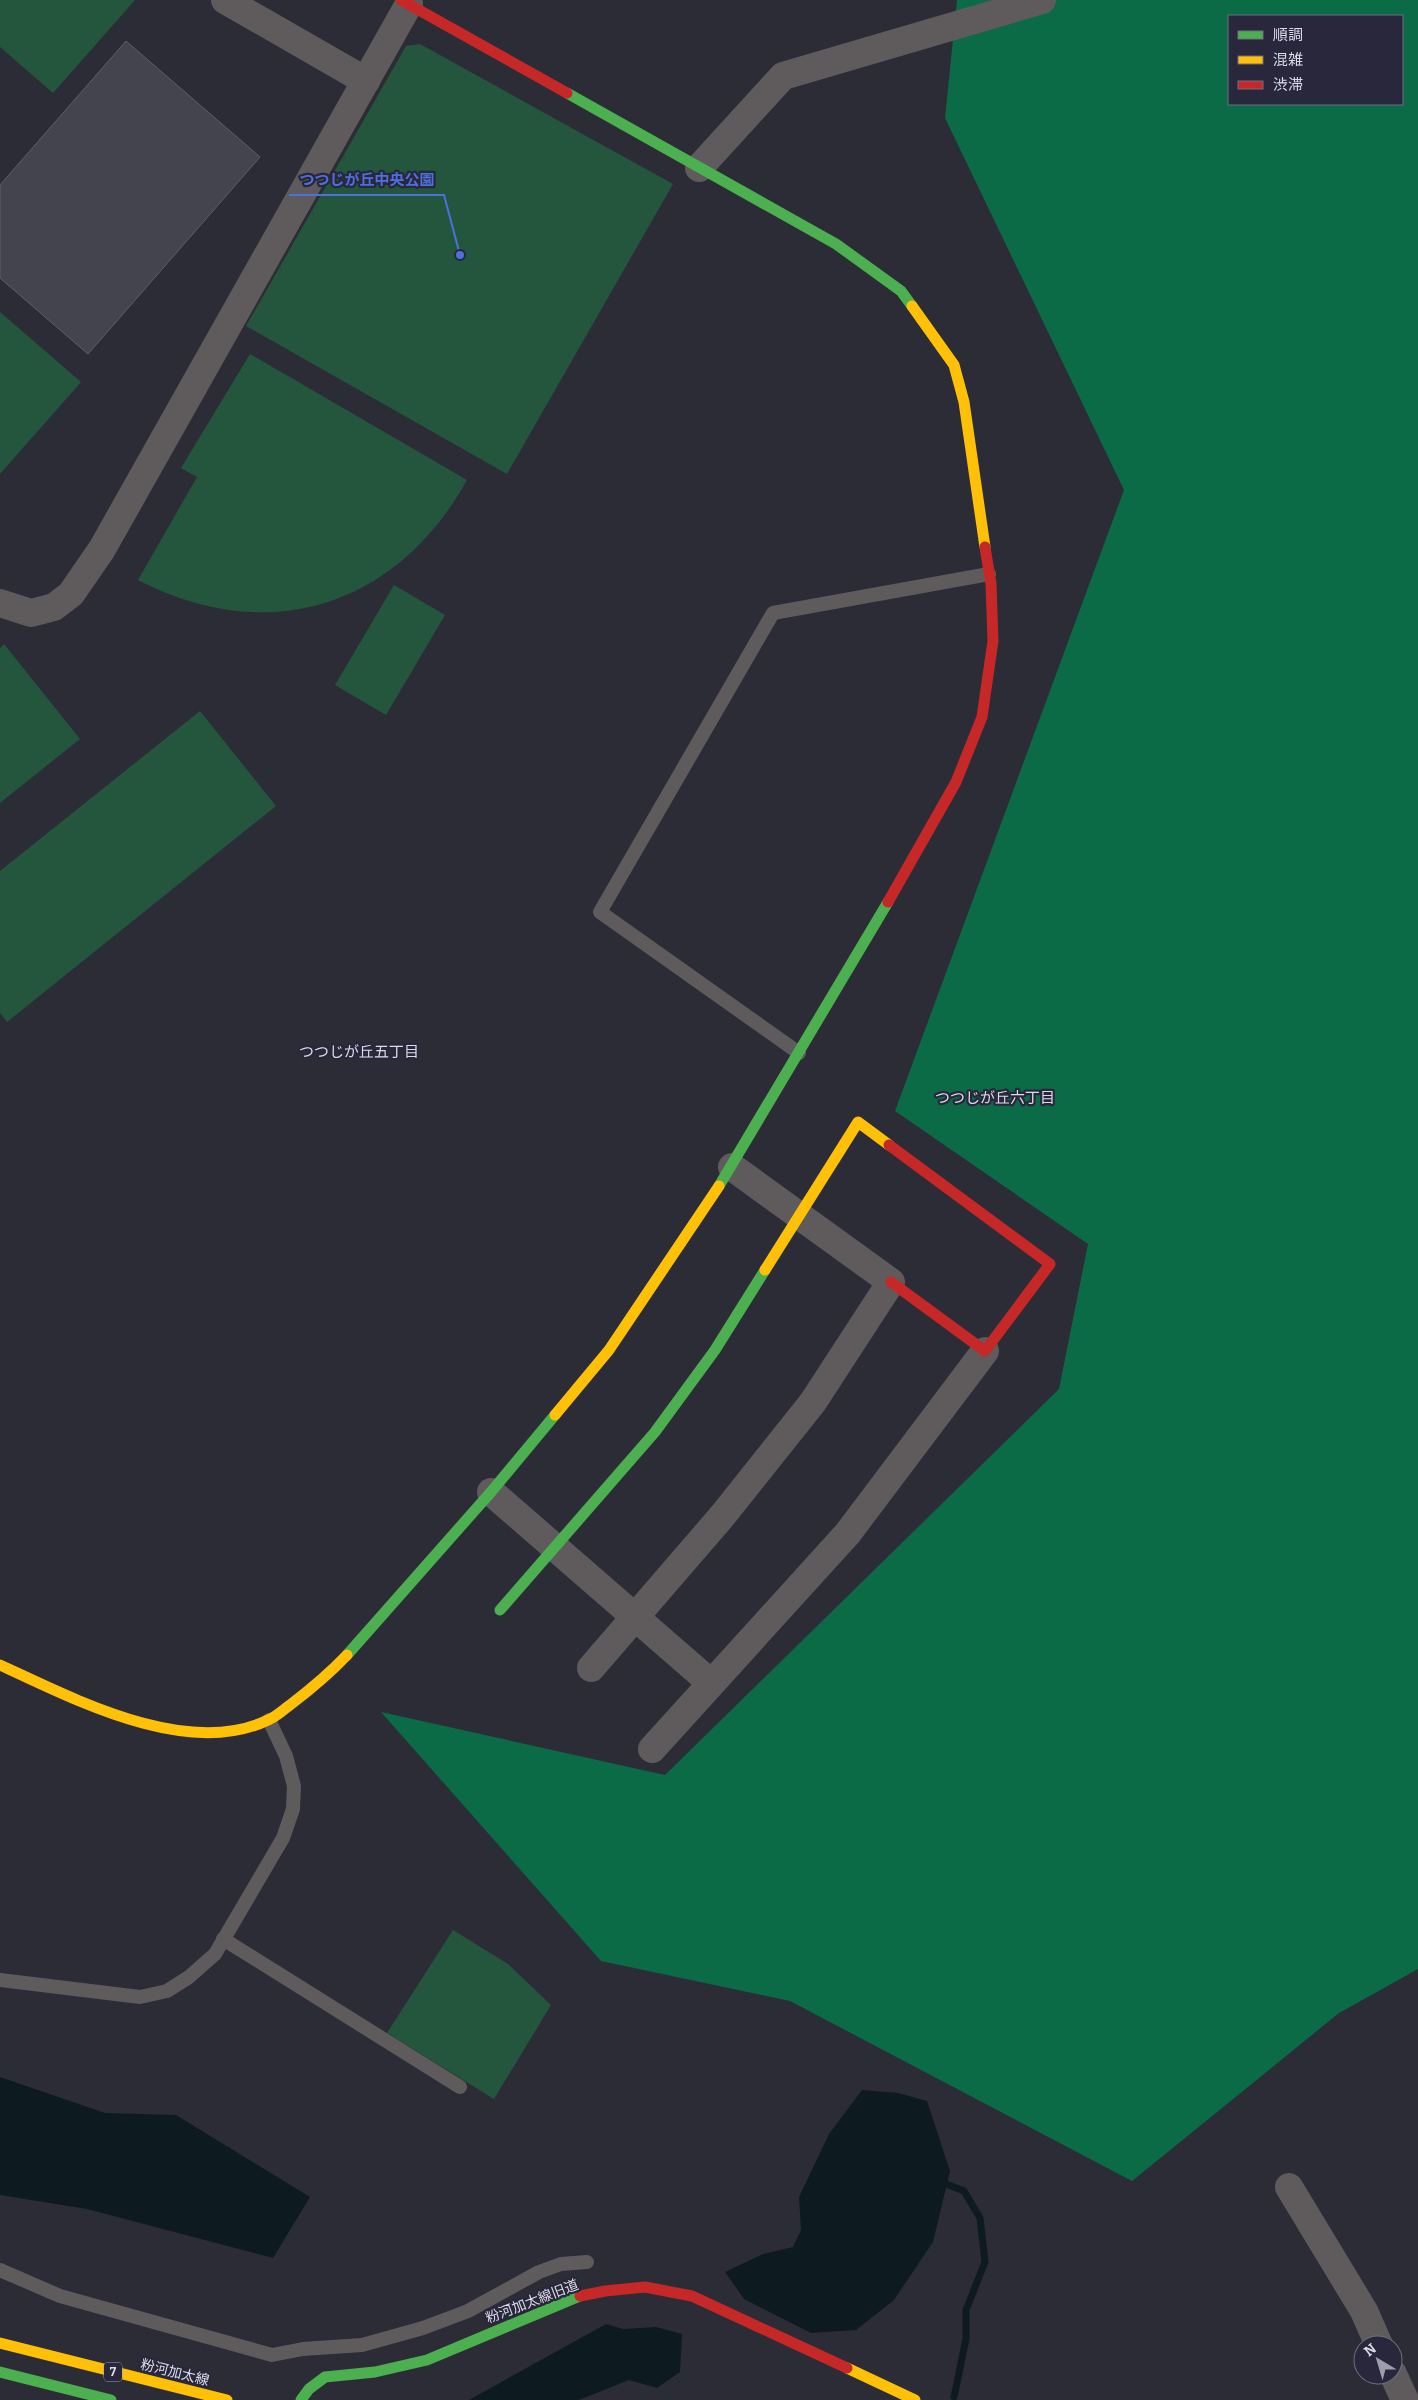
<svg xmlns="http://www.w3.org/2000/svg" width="1418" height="2400" font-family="Bitter,'Noto Sans JP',serif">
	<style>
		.green { fill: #23563d }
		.forest { fill: #0b6b46; fill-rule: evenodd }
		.water { fill: #0d1b20 }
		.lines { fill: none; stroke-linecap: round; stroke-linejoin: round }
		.stream { stroke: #0d1b20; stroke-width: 7 }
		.building { fill: #43444d; stroke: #5f5f69 }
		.lane { stroke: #5f5b5d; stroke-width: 14 }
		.street { stroke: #5f5b5d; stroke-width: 28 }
		.fast { stroke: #4caf50; stroke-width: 11 }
		.slow { stroke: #ffc107; stroke-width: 11 }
		.jam { stroke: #c62828; stroke-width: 11 }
		.labels { text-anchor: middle; stroke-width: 4.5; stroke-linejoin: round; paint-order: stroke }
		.shield { fill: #28273b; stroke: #a5a5b5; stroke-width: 1 }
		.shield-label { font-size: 12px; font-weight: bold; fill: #dbdbe9 }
		.street-label { font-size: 14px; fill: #dbdbe9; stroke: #28273b }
		.neighbourhood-label { font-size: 15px; fill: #dbdbe9; stroke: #28273b }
		.leader { fill: none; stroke: #4c71dc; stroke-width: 2 }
		.callout-dot { fill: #4c71dc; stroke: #28273b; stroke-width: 2 }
		.callout-label { font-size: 15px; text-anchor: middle; font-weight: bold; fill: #4c71dc; stroke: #28273b; stroke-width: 4.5; stroke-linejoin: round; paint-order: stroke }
	</style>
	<rect width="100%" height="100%" fill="#2c2c37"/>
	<g class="green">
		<path d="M 0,0 L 135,0 L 53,93 L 0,47 Z"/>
		<path d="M 420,44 L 673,184 L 507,474 L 246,326 L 406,46 Z"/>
		<path d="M 0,312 L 81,382 L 0,474 Z"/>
		<path d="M 250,354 L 467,480 C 396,608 267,647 138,580 L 197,477 L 181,468 Z"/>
		<path d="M 394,585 L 445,615 L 386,715 L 335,685 Z"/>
		<path d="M 4,644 L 80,739 L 0,803 L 0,648 Z"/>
		<path d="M 200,711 L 276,806 L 7,1022 L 0,1013 L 0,871 Z"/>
		<path d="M 453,1930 L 508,1964 L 551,2005 L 494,2099 L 387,2033 Z"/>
	</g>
	<path class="forest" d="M 957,0 L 1418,0 L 1418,1969 L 1339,2013 L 1132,2181 L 790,2001 L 601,1961 L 381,1712 L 665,1775 L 1059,1389 L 1088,1244 L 895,1111 L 1124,490 L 945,118 ZM 1229,16 L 1402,16 L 1402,104 L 1229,104 Z"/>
	<g class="water">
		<path d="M 0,2077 L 105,2113 L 176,2115 L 310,2197 L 273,2258 L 87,2209 L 0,2195 Z"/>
		<path d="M 862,2090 L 898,2093 L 927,2101 L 950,2171 L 933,2242 L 894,2300 L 856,2330 L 811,2333 L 744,2299 L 725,2272 L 763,2254 L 793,2247 L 801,2230 L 799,2197 L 829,2134 Z"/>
		<path d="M 606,2324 L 623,2329 L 656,2327 L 682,2334 L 680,2372 L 657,2388 L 629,2380 L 579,2400 L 469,2400 Z"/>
	</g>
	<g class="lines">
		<path class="stream" d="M 939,2181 L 964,2191 L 980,2218 L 985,2262 L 966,2310 L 966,2339 L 954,2397"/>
	</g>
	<path class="building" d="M 126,41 L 260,157 L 88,354 L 0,278 L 0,185 Z"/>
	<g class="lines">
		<g class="lane">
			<path d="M 799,1053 L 600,912 L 773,613 L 989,574"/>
			<path d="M 223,1939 L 460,2087"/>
			<path d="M 0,1980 L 140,1997 L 167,1991 L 189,1977 L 215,1954 L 283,1838 L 293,1809 L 294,1786 L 286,1756 L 269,1720"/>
			<path d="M 0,2270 L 60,2296 L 272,2355 L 303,2349 L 362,2345 L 423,2328 L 468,2311 L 539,2272 L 561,2264 L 587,2262"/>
		</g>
		<g class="street">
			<path d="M 225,0 L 366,81"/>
			<path d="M 699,168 L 783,76 L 1042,0"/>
			<path d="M 0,603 L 31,613 L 54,607 L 71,594 L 102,549 L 409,4"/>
			<path d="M 491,1492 L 711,1683"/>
			<path d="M 591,1668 L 723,1515 L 813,1402 L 891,1282 L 732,1167"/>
			<path d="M 652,1749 L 848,1533 L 985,1351"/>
			<path d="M 1289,2187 L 1364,2311 L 1379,2345"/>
			<path d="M 1393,2374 L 1405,2400"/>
		</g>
		<g class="fast">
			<path d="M 567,93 L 836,244 L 901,291 L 912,306"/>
			<path d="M 719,1186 L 888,902"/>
			<path d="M 500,1610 L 655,1432 L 715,1350 L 765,1270"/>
			<path d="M 347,1655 L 491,1492 L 555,1415"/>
			<path d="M 0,2372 L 111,2400"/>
			<path d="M 301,2400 L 309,2389 L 325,2377 L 375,2372 L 427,2360 L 580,2296"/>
		</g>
		<g class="slow">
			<path d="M 912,306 L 954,365 L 964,402 L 985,547"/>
			<path d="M 765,1270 L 858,1122 L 889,1145"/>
			<path d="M 555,1415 L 609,1350 L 719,1186"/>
			<path d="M 0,1665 C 74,1699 187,1759 268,1720 C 276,1717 283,1710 290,1705 C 311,1689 329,1674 347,1655"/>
			<path d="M 0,2343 L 227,2400"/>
			<path d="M 847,2368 L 915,2400"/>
		</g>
		<g class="jam">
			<path d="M 401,0 L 567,93"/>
			<path d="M 888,902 L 956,782 L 982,717 L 993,641 L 991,584 L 985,547"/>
			<path d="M 889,1145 L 1050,1264 L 985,1351 L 891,1282"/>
			<path d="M 580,2296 L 605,2291 L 645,2287 L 692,2296 L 847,2368"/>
		</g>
	</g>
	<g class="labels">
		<rect class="shield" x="104" y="2362.5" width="18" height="19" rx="4"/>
		<g class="shield-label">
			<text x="113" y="2376">7</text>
		</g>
		<g class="street-label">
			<text transform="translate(532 2301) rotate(-21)" y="5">粉河加太線旧道</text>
			<text transform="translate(175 2372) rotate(14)" y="5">粉河加太線</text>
		</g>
		<g class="neighbourhood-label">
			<text x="359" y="1057">つつじが丘五丁目</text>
			<text x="995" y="1103">つつじが丘六丁目</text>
		</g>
	</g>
	<path class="leader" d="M460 255L444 195H289"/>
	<circle class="callout-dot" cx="460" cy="255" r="5"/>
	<g class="callout-label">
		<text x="367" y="185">つつじが丘中央公園</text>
	</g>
	<rect x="1228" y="15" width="175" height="90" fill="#28273b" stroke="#706f81"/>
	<rect x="1238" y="31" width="25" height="8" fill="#4caf50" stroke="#706f81"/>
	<text x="1273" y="40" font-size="15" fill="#dbdbe9">順調</text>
	<rect x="1238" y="56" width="25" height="8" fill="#ffc107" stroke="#706f81"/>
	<text x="1273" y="65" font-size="15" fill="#dbdbe9">混雑</text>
	<rect x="1238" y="81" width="25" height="8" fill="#c62828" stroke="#706f81"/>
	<text x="1273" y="90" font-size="15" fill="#dbdbe9">渋滞</text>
	<g transform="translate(1378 2360) rotate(322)"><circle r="24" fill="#28273b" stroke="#706f81"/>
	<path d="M0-4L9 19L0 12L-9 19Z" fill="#9e9eab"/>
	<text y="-8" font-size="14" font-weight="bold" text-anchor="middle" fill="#dbdbe9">N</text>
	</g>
</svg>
